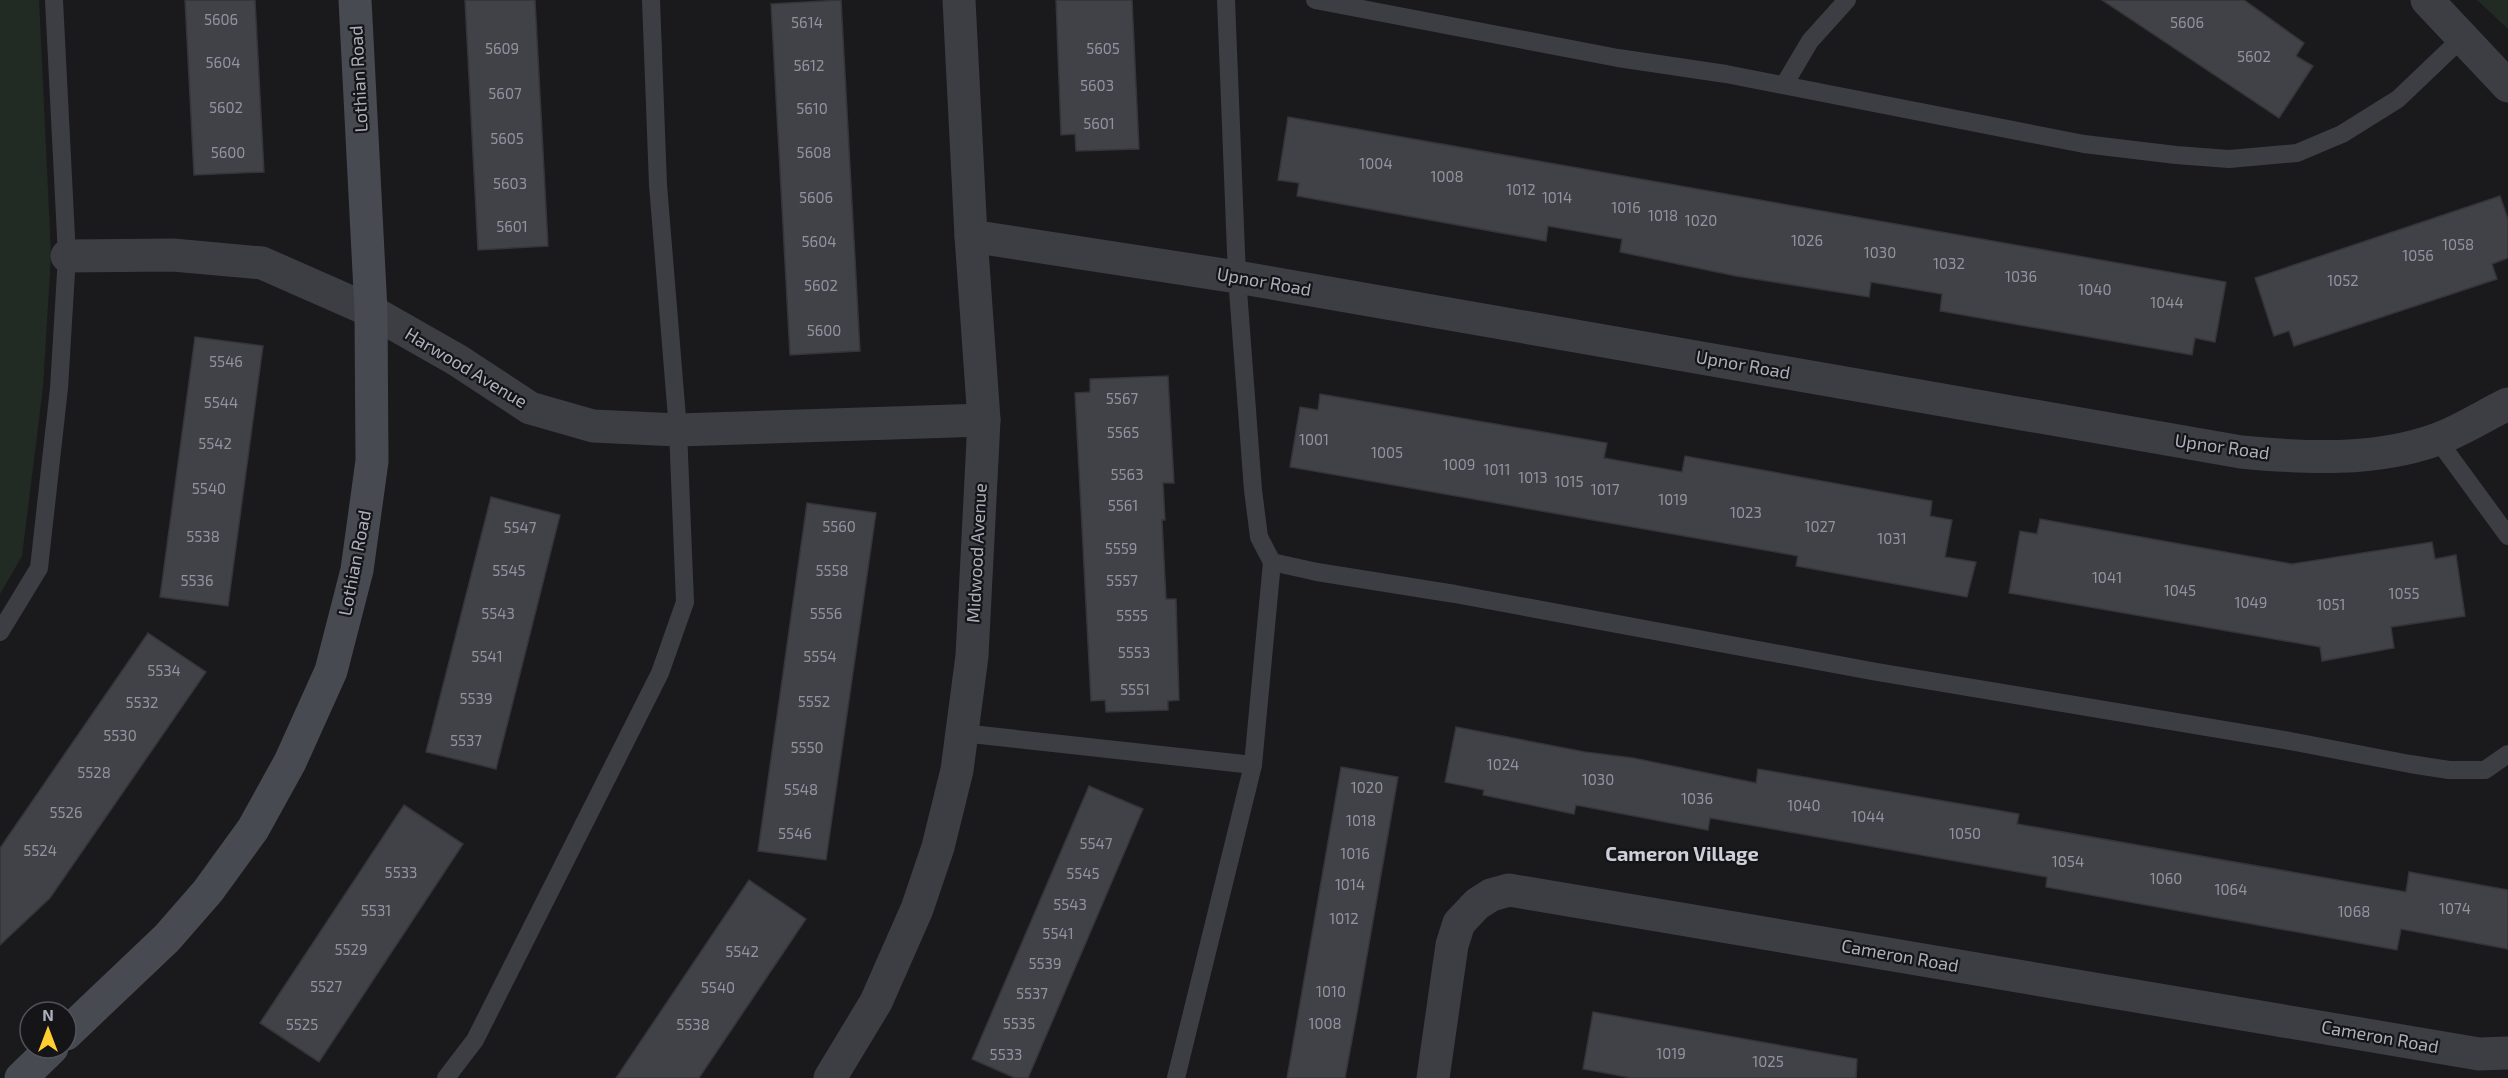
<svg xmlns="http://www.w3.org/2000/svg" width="2508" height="1078" font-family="'Exo 2',sans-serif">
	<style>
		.green { fill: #212b24 }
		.building { fill: #414247; stroke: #343439; stroke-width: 1.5 }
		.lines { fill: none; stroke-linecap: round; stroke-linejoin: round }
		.lane { stroke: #3d3d44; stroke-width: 18 }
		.street { stroke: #3d3d44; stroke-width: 33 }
		.secondary { stroke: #484a52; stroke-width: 33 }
		.labels { text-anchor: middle; stroke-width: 4.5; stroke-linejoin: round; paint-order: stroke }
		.number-label { font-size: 15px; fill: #9194a0 }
		.street-label { font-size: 18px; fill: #acafbd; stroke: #151518 }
		.neighbourhood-label { font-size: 20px; font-weight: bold; fill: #cdcfd9; stroke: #151518 }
	</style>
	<rect width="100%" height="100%" fill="#1a1a1d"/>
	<g class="green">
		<path d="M 0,0 L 39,0 L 51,255 L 43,387 L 22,556 L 0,594 Z"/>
		<path d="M 2477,0 L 2508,0 L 2508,29 Z"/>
	</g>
	<g class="building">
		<path d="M 185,0 L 255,0 L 264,172 L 194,175 Z"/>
		<path d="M 465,0 L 535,0 L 548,246 L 478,250 Z"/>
		<path d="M 841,0 L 860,351 L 790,355 L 771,4 Z"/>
		<path d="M 1056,0 L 1132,0 L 1139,149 L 1076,151 L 1075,134 L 1061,135 Z"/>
		<path d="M 2102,0 L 2244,0 L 2304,43 L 2296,56 L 2313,66 L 2279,118 Z"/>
		<path d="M 1288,117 L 2226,282 L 2215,342 L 2195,338 L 2192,355 L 1940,311 L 1942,294 L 1871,282 L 1869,297 L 1736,276 L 1620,252 L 1622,239 L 1548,226 L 1546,241 L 1297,196 L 1299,183 L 1278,180 Z"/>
		<path d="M 2500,196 L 2508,219 L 2508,258 L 2492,264 L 2497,279 L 2294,346 L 2289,331 L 2274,336 L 2255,278 Z"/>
		<path d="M 195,337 L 263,346 L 228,606 L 160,597 Z"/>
		<path d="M 1168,376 L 1174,483 L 1163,483 L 1165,520 L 1162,520 L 1166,599 L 1176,599 L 1179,700 L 1168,701 L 1168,710 L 1106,712 L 1105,700 L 1091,701 L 1075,393 L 1090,392 L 1090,379 Z"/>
		<path d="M 1320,394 L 1607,443 L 1604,458 L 1682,472 L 1685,456 L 1932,501 L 1930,516 L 1952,520 L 1945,557 L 1976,562 L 1967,597 L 1796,566 L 1798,556 L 1290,467 L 1300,407 L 1318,410 Z"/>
		<path d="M 491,497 L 560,515 L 496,769 L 426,752 Z"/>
		<path d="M 807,503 L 876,513 L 826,860 L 758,851 Z"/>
		<path d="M 2040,519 L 2292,564 L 2432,542 L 2435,559 L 2456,555 L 2465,616 L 2391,627 L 2394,648 L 2322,661 L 2320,647 L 2009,593 L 2020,531 L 2037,534 Z"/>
		<path d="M 148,633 L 206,672 L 50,898 L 0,945 L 0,848 Z"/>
		<path d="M 1456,727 L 1585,752 L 1633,758 L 1756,783 L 1758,769 L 2002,811 L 2019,814 L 2017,824 L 2406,892 L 2409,872 L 2508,890 L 2508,949 L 2401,929 L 2397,950 L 2046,887 L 2047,877 L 1710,818 L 1708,830 L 1576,805 L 1574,814 L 1483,795 L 1484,790 L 1445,782 Z"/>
		<path d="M 1341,767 L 1398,777 L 1357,1013 L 1345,1078 L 1287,1078 Z"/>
		<path d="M 1089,786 L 1143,809 L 1028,1078 L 1015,1078 L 972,1059 Z"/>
		<path d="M 404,805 L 463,844 L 319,1062 L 260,1023 Z"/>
		<path d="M 749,880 L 806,919 L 699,1078 L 616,1078 Z"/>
		<path d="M 1593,1012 L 1857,1059 L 1856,1078 L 1632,1078 L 1583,1069 Z"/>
	</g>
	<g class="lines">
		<g class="lane">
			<path d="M 1226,0 L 1237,277 L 1253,490 L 1259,537 L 1272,562 L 1317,572 L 1455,594 L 1877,672 L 2290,741 L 2410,764 L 2449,770 L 2485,770 L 2508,754"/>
			<path d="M 1315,0 L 1618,58 L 1726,74 L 2084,144 L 2176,155 L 2229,159 L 2297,153 L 2342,134 L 2398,99 L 2463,37"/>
			<path d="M 1784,85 L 1810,41 L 1847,0"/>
			<path d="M 2437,439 L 2508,536"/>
			<path d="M 0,632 L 39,568 L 59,388 L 67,256 L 54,0"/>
			<path d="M 962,733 L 1253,765 L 1272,562"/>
			<path d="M 446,1078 L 475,1040 L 660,673 L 685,602 L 678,430 L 658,185 L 651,0"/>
			<path d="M 1176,1078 L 1253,765"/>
		</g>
		<g class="street">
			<path d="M 2427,0 L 2508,86"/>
			<path d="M 971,236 L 1237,277 L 2241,452 C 2305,458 2375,462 2438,439 C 2462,430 2485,415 2508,404"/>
			<path d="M 67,256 L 173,255 L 262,263 L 371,311 L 457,360 L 530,408 L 593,426 L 678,430 L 984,420"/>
			<path d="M 830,1078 L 876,1002 L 917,909 L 938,847 L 957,770 L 972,656 L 984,420 L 971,236 L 959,0"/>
			<path d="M 1433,1078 L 1452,945 L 1459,923 L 1477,904 L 1491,895 L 1509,890 L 2479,1054 L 2508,1053"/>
		</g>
		<g class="secondary">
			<path d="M 66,1034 L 167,938 L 208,891 L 253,829 L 290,762 L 331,671 L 357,570 L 372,461 L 371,311 L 355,0"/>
			<path d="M 21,1078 L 52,1048"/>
		</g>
	</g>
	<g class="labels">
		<g class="number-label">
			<text x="221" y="25">5606</text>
			<text x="807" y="28">5614</text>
			<text x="2187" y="28">5606</text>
			<text x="502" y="54">5609</text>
			<text x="1103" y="54">5605</text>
			<text x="2254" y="62">5602</text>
			<text x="223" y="68">5604</text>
			<text x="809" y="71">5612</text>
			<text x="1097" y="91">5603</text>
			<text x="505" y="99">5607</text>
			<text x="226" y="113">5602</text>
			<text x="812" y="114">5610</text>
			<text x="1099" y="129">5601</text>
			<text x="507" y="144">5605</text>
			<text x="228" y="158">5600</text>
			<text x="814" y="158">5608</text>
			<text x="1376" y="169">1004</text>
			<text x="1447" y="182">1008</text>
			<text x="510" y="189">5603</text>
			<text x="1521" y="195">1012</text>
			<text x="816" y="203">5606</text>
			<text x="1557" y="203">1014</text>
			<text x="1626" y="213">1016</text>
			<text x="1663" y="221">1018</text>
			<text x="1701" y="226">1020</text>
			<text x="512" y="232">5601</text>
			<text x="1807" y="246">1026</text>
			<text x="819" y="247">5604</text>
			<text x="2458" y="250">1058</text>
			<text x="1880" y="258">1030</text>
			<text x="2418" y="261">1056</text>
			<text x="1949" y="269">1032</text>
			<text x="2021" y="282">1036</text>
			<text x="2343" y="286">1052</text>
			<text x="821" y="291">5602</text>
			<text x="2095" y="295">1040</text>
			<text x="2167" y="308">1044</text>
			<text x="824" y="336">5600</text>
			<text x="226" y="367">5546</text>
			<text x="1122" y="404">5567</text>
			<text x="221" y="408">5544</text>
			<text x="1123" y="438">5565</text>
			<text x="1314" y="445">1001</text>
			<text x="215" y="449">5542</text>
			<text x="1387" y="458">1005</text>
			<text x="1459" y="470">1009</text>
			<text x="1497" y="475">1011</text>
			<text x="1127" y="480">5563</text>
			<text x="1533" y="483">1013</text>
			<text x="1569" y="487">1015</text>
			<text x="209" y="494">5540</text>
			<text x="1605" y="495">1017</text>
			<text x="1673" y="505">1019</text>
			<text x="1123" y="511">5561</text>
			<text x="1746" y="518">1023</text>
			<text x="839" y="532">5560</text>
			<text x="1820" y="532">1027</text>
			<text x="520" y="533">5547</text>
			<text x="203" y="542">5538</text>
			<text x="1892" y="544">1031</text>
			<text x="1121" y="554">5559</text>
			<text x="509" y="576">5545</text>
			<text x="832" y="576">5558</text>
			<text x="2107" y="583">1041</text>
			<text x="197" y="586">5536</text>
			<text x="1122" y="586">5557</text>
			<text x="2180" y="596">1045</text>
			<text x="2404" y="599">1055</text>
			<text x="2251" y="608">1049</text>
			<text x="2331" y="610">1051</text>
			<text x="498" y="619">5543</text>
			<text x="826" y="619">5556</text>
			<text x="1132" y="621">5555</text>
			<text x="1134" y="658">5553</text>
			<text x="487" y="662">5541</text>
			<text x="820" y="662">5554</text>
			<text x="164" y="676">5534</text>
			<text x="1135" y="695">5551</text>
			<text x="476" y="704">5539</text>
			<text x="814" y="707">5552</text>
			<text x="142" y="708">5532</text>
			<text x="120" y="741">5530</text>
			<text x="466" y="746">5537</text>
			<text x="807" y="753">5550</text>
			<text x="1503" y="770">1024</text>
			<text x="94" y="778">5528</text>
			<text x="1598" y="785">1030</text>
			<text x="1367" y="793">1020</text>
			<text x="801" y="795">5548</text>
			<text x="1697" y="804">1036</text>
			<text x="1804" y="811">1040</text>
			<text x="66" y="818">5526</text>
			<text x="1868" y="822">1044</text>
			<text x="1361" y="826">1018</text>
			<text x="795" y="839">5546</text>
			<text x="1965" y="839">1050</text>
			<text x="1096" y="849">5547</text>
			<text x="40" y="856">5524</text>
			<text x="1355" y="859">1016</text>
			<text x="2068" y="867">1054</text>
			<text x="401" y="878">5533</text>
			<text x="1083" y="879">5545</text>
			<text x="2166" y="884">1060</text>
			<text x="1350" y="890">1014</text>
			<text x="2231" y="895">1064</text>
			<text x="1070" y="910">5543</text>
			<text x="2455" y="914">1074</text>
			<text x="376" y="916">5531</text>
			<text x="2354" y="917">1068</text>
			<text x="1344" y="924">1012</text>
			<text x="1058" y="939">5541</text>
			<text x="351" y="955">5529</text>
			<text x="742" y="957">5542</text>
			<text x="1045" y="969">5539</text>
			<text x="326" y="992">5527</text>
			<text x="718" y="993">5540</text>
			<text x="1331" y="997">1010</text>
			<text x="1032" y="999">5537</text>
			<text x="1019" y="1029">5535</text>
			<text x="1325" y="1029">1008</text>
			<text x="302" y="1030">5525</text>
			<text x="693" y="1030">5538</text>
			<text x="1671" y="1059">1019</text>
			<text x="1006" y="1060">5533</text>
			<text x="1768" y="1067">1025</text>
		</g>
		<g class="street-label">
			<text transform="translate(359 79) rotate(-93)" y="6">Lothian Road</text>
			<text transform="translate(1264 282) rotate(10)" y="6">Upnor Road</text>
			<text transform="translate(1743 365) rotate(10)" y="6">Upnor Road</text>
			<text transform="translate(466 368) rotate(31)" y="6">Harwood Avenue</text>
			<text transform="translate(2222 447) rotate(8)" y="6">Upnor Road</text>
			<text transform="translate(977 553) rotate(-87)" y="6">Midwood Avenue</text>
			<text transform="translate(355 563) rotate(-79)" y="6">Lothian Road</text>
			<text transform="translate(1900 956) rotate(10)" y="6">Cameron Road</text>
			<text transform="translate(2380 1037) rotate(10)" y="6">Cameron Road</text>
		</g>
		<g class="neighbourhood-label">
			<text x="1682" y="861">Cameron Village</text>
		</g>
	</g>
	<g transform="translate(48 1030)"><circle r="28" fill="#151518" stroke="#51535a" stroke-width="1.5"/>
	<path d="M0-4.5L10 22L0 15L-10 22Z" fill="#ffcf30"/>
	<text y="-9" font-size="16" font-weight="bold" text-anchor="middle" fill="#acafbd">N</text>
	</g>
</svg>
